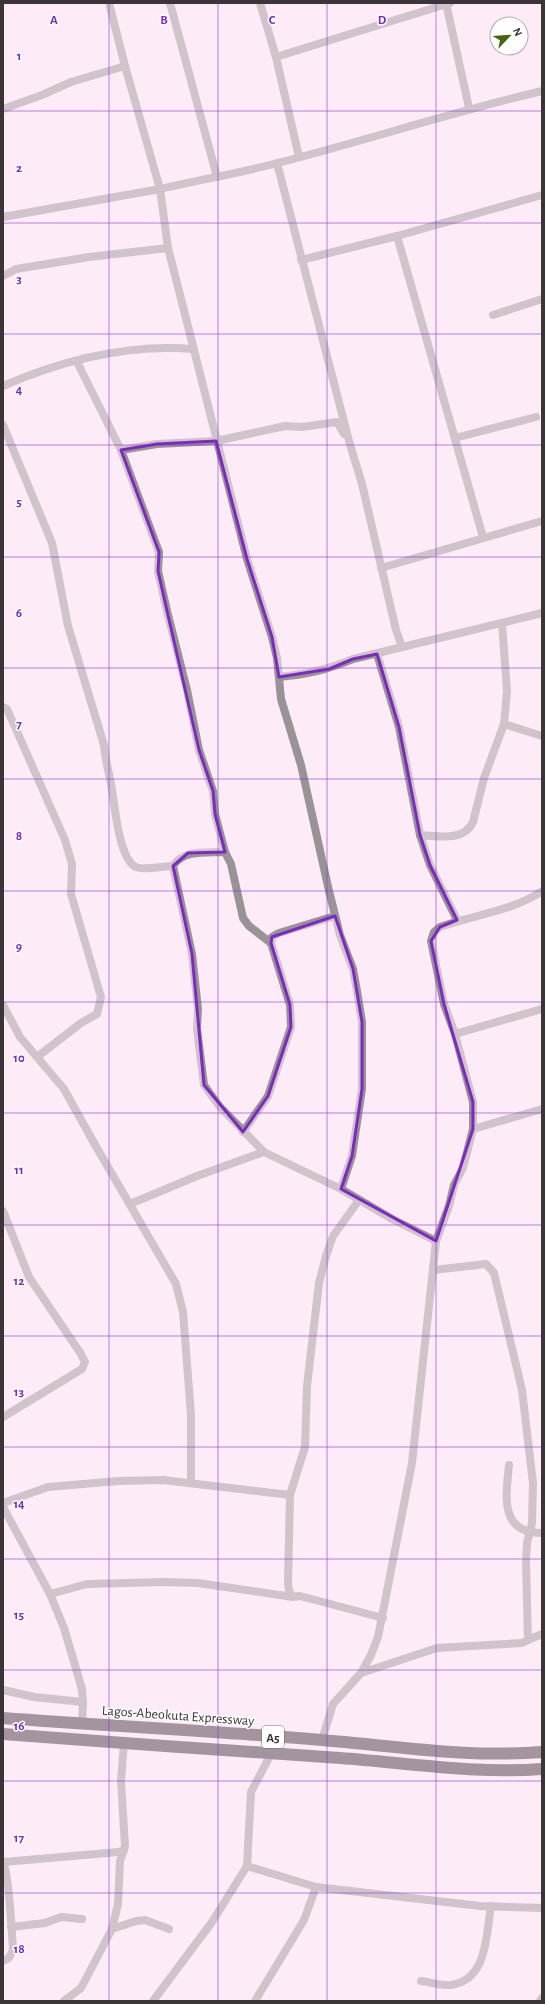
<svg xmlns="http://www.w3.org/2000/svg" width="545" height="2004" font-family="'Alegreya Sans',sans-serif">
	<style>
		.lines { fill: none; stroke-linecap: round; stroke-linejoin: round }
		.street { stroke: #999297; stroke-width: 8 }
		.highway { stroke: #392c35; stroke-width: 12 }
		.marked { fill: none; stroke: #7b2cbf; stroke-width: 3; stroke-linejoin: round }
		.grid { fill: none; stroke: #7b2cbf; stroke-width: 1; stroke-opacity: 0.55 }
		.labels { text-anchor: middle; stroke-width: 3; stroke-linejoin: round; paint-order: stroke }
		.shield { fill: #fefefe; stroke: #767174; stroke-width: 1 }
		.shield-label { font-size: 13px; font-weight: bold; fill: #3b3439 }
		.street-label { font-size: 14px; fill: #3b3439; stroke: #fefefe }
		.grid-label { font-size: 13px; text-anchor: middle; font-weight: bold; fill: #7b2cbf; stroke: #fefefe; stroke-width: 3; stroke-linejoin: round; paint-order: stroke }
	</style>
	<rect width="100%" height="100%" fill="#fdebf7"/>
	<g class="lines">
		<g class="street">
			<path d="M 109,3 L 125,66"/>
			<path d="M 170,3 L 217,177"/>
			<path d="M 260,3 L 276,57 L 299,157"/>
			<path d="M 446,3 L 469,108"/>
			<path d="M 276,57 L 450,3"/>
			<path d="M 3,109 L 42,95 L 71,82 L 125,66 L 160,189 L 3,217"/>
			<path d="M 277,163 L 349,441 L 362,484 L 396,630 L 402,647"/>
			<path d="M 397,236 L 483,537"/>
			<path d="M 301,260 L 397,236 L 542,195"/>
			<path d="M 3,276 L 16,269 L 89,257 L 168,248"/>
			<path d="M 493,315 L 542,299"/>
			<path d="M 77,362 L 121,450 L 159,552 L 158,571 L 167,611 L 187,690 L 199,750 L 213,791 L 215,814 L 225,852 C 207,853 184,849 173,866 L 192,954 L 198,1009 L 197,1029 L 204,1085 L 220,1107 L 264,1152 L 341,1189 L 392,1219 L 436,1241"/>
			<path d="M 3,386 C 63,360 127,344 193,349"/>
			<path d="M 3,425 L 52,543 L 68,626 L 104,745 C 105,761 110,775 112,790 C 115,808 119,855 134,866 C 140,871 164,866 173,866"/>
			<path d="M 455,438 L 536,417"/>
			<path d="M 121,450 L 157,444 L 216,441 L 285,426 L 302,427 L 337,422 L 344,434"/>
			<path d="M 381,568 L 542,521"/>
			<path d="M 377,654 L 399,727 L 420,835 L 430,865 L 457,920"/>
			<path d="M 279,677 C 308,674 326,670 353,659 L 542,613"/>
			<path d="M 3,707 L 7,709 L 65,840 L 72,864 L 71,894 L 101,997 L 97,1014 L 81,1023 L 37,1057"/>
			<path d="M 504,724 L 542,736"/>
			<path d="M 420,835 C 438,836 464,842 473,822 L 484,778 L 504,724 L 507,691 L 502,623"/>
			<path d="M 225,852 L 231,864 L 243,918 L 249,926 L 271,943"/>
			<path d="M 3,1005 L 20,1037 L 64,1089 L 94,1143 L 176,1284 L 183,1312 L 191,1415 L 191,1483"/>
			<path d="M 455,1034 L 542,1009"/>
			<path d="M 473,1129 L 542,1109"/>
			<path d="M 243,1132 L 268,1096 L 291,1027 L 290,1005 L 271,943 L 272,937 L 279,933 L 335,916"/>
			<path d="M 341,1189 L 352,1156 L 362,1089 L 362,1022 L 357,991 L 353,969 L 340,935 L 329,891 L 301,765 L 281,699 L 277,658 L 272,637 L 247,559 L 178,287 L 168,248 L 160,189 C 199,180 239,173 278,163 C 367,140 453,112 542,91"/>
			<path d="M 359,1200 L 333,1236 L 326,1256 L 319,1283 L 307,1386 L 305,1447 L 290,1495 L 288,1582 L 289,1591 L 293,1597 L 300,1596 L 383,1618"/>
			<path d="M 130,1204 L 197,1176 L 264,1152"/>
			<path d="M 3,1211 L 29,1277 L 81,1354 L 85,1362 L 82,1369 L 3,1417"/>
			<path d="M 509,1465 C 506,1496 499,1533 542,1533"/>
			<path d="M 3,1503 L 48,1487 L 118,1481 L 163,1480 L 290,1495"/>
			<path d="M 3,1507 L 50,1594 L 64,1628 L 82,1689 L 83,1702 L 82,1724"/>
			<path d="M 50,1594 L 87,1584 L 164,1582 L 198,1583 L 293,1597"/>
			<path d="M 528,1640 L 542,1634"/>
			<path d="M 361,1673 L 437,1648 L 522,1643 L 528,1640 L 526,1562 L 527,1543 L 532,1523 L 533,1483 L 522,1390 L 494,1273 L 486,1264 L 433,1270"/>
			<path d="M 3,1690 L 34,1697 L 83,1702"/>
			<path d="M 322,1740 L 333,1704 L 361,1673 L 371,1655 L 378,1637 L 412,1463 L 436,1241 L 449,1206 L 454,1185 L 463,1168 L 473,1129 L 473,1102 L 455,1034 L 444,1004 L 431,941 L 434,932 L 440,927 C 473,915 513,911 542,891"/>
			<path d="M 3,1862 L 119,1852 L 124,1850 L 125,1846 L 121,1781 L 124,1743"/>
			<path d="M 3,1862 C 9,1870 12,1936 13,1950 L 9,1958 L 3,1961"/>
			<path d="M 247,1866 L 316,1887 L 480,1906 L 542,1908"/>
			<path d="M 11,1927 L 45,1923 L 61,1917 L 82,1919"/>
			<path d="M 112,1929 L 136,1921 L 145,1920 L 169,1929"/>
			<path d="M 421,1981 C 430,1982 442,1986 451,1985 C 488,1980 486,1934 491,1906"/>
			<path d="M 64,2001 L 81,1988 L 112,1929 L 118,1904 L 120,1861 L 124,1850"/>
			<path d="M 153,2001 L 212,1922 L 247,1866 L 251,1792 L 271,1754"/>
			<path d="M 255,2001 L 304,1920 L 316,1887"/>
			<path d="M 540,2001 L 542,1998"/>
		</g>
		<g class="highway">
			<path d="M 3,1718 C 109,1726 216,1731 322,1740 C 395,1746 469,1758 542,1752"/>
			<path d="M 3,1734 C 115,1743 228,1750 340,1758 C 408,1763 475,1774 542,1769"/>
		</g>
	</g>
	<path d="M0 0H545V2004H0ZM 216,441 L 247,559 L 272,637 L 279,677 L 329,669 L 353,659 L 377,654 L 399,727 L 420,835 L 430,865 L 457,920 L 440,927 L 431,941 L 444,1004 L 473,1102 L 473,1129 L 436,1241 L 341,1189 L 352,1156 L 362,1089 L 362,1022 L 353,969 L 335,916 L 272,937 L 271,943 L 290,1005 L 291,1027 L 268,1096 L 243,1132 L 204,1085 L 192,954 L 173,866 L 188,853 L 225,852 L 215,814 L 213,791 L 199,750 L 167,611 L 158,571 L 159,552 L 121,450 L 157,444 Z" fill="#fdebf7" fill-opacity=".55" fill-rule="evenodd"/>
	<path class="marked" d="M 216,441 L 247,559 L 272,637 L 279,677 L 329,669 L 353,659 L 377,654 L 399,727 L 420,835 L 430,865 L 457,920 L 440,927 L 431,941 L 444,1004 L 473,1102 L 473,1129 L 436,1241 L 341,1189 L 352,1156 L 362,1089 L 362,1022 L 353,969 L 335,916 L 272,937 L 271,943 L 290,1005 L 291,1027 L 268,1096 L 243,1132 L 204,1085 L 192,954 L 173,866 L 188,853 L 225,852 L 215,814 L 213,791 L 199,750 L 167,611 L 158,571 L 159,552 L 121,450 L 157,444 Z"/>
	<path class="grid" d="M 109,3 L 109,2001M 218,3 L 218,2001M 327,3 L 327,2001M 436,3 L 436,2001M 3,111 L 542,111M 3,223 L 542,223M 3,334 L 542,334M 3,445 L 542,445M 3,557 L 542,557M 3,668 L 542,668M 3,779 L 542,779M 3,891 L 542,891M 3,1002 L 542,1002M 3,1113 L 542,1113M 3,1225 L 542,1225M 3,1336 L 542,1336M 3,1447 L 542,1447M 3,1559 L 542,1559M 3,1670 L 542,1670M 3,1781 L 542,1781M 3,1893 L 542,1893"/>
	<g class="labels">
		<rect class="shield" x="262" y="1726" width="22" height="22" rx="3"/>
		<g class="shield-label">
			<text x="273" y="1742">A5</text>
		</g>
		<g class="street-label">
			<text transform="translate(178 1715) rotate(4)" y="5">Lagos-Abeokuta Expressway</text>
		</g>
	</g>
	<g class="grid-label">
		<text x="54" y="24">A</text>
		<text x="164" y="24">B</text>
		<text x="272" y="24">C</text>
		<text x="382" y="24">D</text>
		<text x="19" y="60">1</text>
		<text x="19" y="172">2</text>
		<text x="19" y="283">3</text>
		<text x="19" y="394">4</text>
		<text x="19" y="506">5</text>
		<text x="19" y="617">6</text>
		<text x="19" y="728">7</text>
		<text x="19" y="840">8</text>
		<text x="19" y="951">9</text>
		<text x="19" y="1062">10</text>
		<text x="19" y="1174">11</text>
		<text x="19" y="1285">12</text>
		<text x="19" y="1396">13</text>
		<text x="19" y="1508">14</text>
		<text x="19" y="1619">15</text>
		<text x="19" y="1730">16</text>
		<text x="19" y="1842">17</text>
		<text x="19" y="1953">18</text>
	</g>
	<rect width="545" height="2004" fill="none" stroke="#3b3439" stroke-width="8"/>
	<g transform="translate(509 36) rotate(65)"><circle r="19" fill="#fefefe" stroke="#b0adaf"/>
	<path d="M0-3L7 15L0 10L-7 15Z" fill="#476213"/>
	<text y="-6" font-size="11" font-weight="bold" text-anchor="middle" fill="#3b3439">N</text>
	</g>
</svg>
